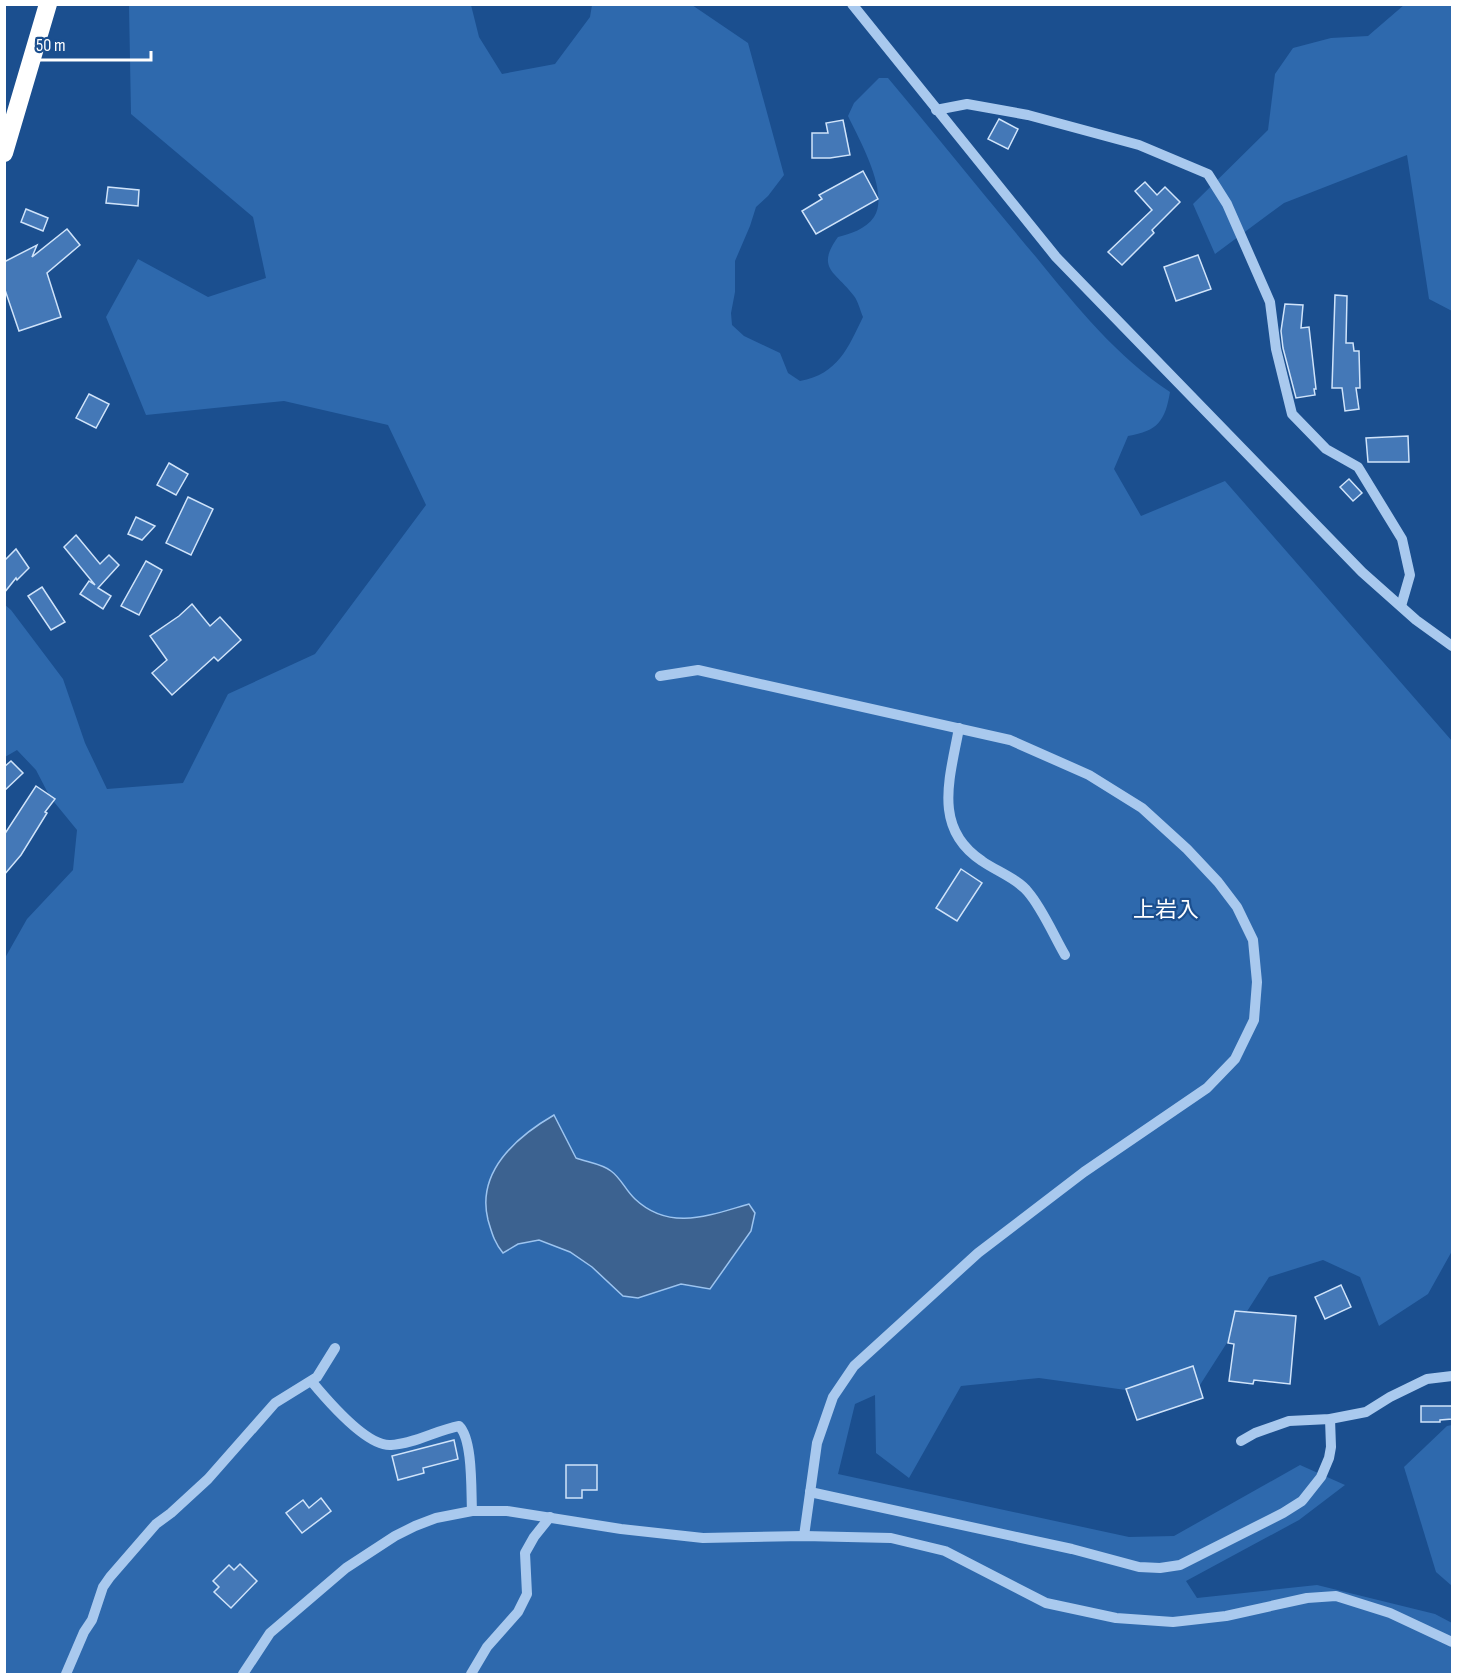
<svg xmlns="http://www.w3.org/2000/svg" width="1457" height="1679" font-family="'Sofia Sans Condensed','Noto Sans JP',sans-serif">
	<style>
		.green { fill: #2e69ad }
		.water { fill: #3c6290; stroke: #9cc4f0; stroke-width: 1.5 }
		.building { fill: #4478b7; stroke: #cfe3fa; stroke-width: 1.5 }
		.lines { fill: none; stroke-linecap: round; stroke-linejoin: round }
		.minor { stroke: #a9c9ee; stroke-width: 10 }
		.highway { stroke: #fff; stroke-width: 18 }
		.labels { text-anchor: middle; stroke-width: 4.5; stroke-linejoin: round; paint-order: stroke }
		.neighbourhood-label { font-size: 22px; fill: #fff; stroke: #1b4f8f }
	</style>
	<rect width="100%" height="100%" fill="#1b4f8f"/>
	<g class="green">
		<path d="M 129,5 L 471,5 L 479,37 L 502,74 L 555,64 L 590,17 L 592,5 L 692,5 L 748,43 L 784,175 L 768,196 L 756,207 L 750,226 L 735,261 L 735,292 L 731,313 L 732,325 L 744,336 L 780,353 L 788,373 L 800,381 C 838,374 848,348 863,317 C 860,310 858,301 854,296 C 836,272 815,269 838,237 C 850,234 866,229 874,217 C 890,193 859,139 848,116 L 854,103 L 879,78 L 888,78 C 938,137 986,198 1036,257 C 1076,306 1117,357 1170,392 C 1165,421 1158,431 1128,436 L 1114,469 L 1141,516 L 1225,481 L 1452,741 L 1452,1251 L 1428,1294 L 1379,1326 L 1360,1277 L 1323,1260 L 1269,1277 L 1191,1399 L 1039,1378 L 961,1386 L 909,1478 L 876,1453 L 875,1395 L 855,1404 L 838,1474 L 1129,1537 L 1174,1536 L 1300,1465 L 1345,1485 L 1299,1520 L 1186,1581 L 1197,1598 L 1317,1585 L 1435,1614 L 1452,1623 L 1452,1674 L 5,1674 L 5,958 L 27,919 L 73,870 L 77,830 L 50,797 L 36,770 L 17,750 L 5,757 L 4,604 L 11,610 L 63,679 L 85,743 L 107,789 L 183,783 L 228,694 L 315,654 L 426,505 L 388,425 L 284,401 L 146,415 L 106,317 L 138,259 L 208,297 L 266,278 L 253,217 L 131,114 Z"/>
		<path d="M 1404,5 L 1452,5 L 1452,311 L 1429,299 L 1407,155 L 1284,203 L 1215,254 L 1193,204 L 1268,130 L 1275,74 L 1293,48 L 1331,38 L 1368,36 Z"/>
		<path d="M 1452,1425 L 1452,1586 L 1436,1572 L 1404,1467 L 1447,1426 Z"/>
	</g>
	<path class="water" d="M 554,1115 L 576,1158 C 587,1162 603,1164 611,1171 C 621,1178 626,1191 635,1199 C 670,1232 710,1215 749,1204 L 755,1213 L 751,1231 L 710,1289 L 681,1284 L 638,1298 L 623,1296 L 592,1267 L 570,1252 L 539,1240 L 518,1244 L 503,1253 C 494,1242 492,1233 488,1220 C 476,1172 516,1137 554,1115 Z"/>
	<g class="building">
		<path d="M 999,119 L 1018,129 L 1008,149 L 988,139 Z"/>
		<path d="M 843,120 L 850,155 L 830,158 L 812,158 L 812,133 L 828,133 L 826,123 Z"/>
		<path d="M 863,171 L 878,199 L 816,234 L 802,211 L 822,199 L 819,195 Z"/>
		<path d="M 1145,182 L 1157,195 L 1165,187 L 1180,202 L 1152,230 L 1154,233 L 1122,265 L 1108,252 L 1152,210 L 1135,191 Z"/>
		<path d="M 108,187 L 139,190 L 138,206 L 106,203 Z"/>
		<path d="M 26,209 L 48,218 L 43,231 L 21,222 Z"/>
		<path d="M 67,229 L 80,245 L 47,273 L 61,317 L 19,331 L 4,287 L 4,262 L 37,245 L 32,257 Z"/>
		<path d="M 1198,255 L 1211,289 L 1176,301 L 1164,267 Z"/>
		<path d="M 1335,295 L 1347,296 L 1346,343 L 1353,343 L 1354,351 L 1359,351 L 1360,388 L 1356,388 L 1359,409 L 1345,411 L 1342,388 L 1332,388 Z"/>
		<path d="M 1285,304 L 1303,305 L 1301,328 L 1309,327 L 1316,389 L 1314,389 L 1315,395 L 1296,398 L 1283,348 L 1281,331 Z"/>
		<path d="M 89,394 L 109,404 L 96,428 L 76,418 Z"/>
		<path d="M 1408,436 L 1409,462 L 1368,462 L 1366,438 Z"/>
		<path d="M 169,463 L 188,474 L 176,495 L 157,485 Z"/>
		<path d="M 1349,479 L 1362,493 L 1353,501 L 1340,487 Z"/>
		<path d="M 188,497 L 213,509 L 191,555 L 166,543 Z"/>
		<path d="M 136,517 L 155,526 L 142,540 L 128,534 Z"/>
		<path d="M 76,535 L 100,564 L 109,555 L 119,565 L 98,588 L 111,596 L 103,609 L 80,594 L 89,581 L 95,585 L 64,547 Z"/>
		<path d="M 16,549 L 29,568 L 17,580 L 16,578 L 4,593 L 4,561 Z"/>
		<path d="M 146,561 L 162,570 L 139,615 L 121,606 Z"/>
		<path d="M 42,587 L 65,622 L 51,630 L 28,596 Z"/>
		<path d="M 192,604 L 210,626 L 220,617 L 241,640 L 218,661 L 214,657 L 172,695 L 152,673 L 167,660 L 150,636 L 179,616 Z"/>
		<path d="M 11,761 L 23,773 L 4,791 L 4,767 Z"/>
		<path d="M 36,786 L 55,799 L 45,812 L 47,813 L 21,855 L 4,875 L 4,835 Z"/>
		<path d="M 961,869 L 982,883 L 957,921 L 936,908 Z"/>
		<path d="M 1341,1285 L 1351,1307 L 1325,1319 L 1315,1297 Z"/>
		<path d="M 1235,1311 L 1296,1316 L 1290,1384 L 1254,1380 L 1253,1384 L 1229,1381 L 1234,1344 L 1228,1343 Z"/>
		<path d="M 1193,1366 L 1203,1398 L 1137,1420 L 1126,1389 Z"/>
		<path d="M 1421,1406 L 1452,1406 L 1452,1419 L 1440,1420 L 1440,1422 L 1421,1422 Z"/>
		<path d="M 454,1440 L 458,1459 L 423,1468 L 424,1473 L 398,1480 L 392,1456 Z"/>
		<path d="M 566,1465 L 597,1465 L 597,1490 L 582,1490 L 582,1498 L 566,1498 Z"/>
		<path d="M 321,1498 L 331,1511 L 302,1533 L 286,1513 L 303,1500 L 309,1508 Z"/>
		<path d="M 240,1564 L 257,1581 L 231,1608 L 214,1592 L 219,1587 L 213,1581 L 229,1565 L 234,1570 Z"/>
	</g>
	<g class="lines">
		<g class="minor">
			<path d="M 852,4 L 1056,257 L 1362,572 L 1416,620 L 1452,646"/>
			<path d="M 936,110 L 967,104 L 1028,115 L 1139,145 L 1208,174 L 1227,204 L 1270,302 L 1276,349 L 1292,414 L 1326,449 L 1358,467 L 1402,539 L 1410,575 L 1401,606"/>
			<path d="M 660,676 L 698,670 L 1010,740 L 1089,775 L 1142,808 L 1187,849 L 1218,882 L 1237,907 L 1253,940 L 1257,982 L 1254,1020 L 1235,1059 L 1207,1088 L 1084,1172 L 978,1253 L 854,1366 L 833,1397 L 817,1443 L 804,1536"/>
			<path d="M 959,728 C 950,778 932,828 982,861 C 996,871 1018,879 1028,892 C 1042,908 1054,936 1065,955"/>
			<path d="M 312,1382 C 327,1400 367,1447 391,1445 C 414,1444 437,1430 459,1426 C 473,1439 471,1491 472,1511"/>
			<path d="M 1241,1441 L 1255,1433 L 1289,1421 L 1330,1419 L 1366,1412 L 1390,1397 L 1427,1379 L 1452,1376"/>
			<path d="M 810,1492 L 1072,1549 L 1139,1567 L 1160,1568 L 1180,1565 L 1283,1513 L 1302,1501 L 1321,1477 L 1329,1458 L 1331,1447 L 1330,1419"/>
			<path d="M 66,1674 L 84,1632 L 92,1620 L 103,1587 L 110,1577 L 156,1524 L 171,1513 L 208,1479 L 275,1403 L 317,1377 L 335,1348"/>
			<path d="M 243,1674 L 270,1633 L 346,1568 L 395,1536 L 415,1526 L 436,1518 L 472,1511 L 507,1511 L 621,1529 L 703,1538 L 804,1536 L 891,1538 L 945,1551 L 1046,1603 L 1116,1618 L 1173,1622 L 1226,1616 L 1307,1598 L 1336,1596 L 1390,1613 L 1452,1642"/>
			<path d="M 471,1674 L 487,1647 L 518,1612 L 527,1594 L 525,1553 L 534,1537 L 550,1517"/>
		</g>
		<path class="highway" d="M 4,153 L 48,4"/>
	</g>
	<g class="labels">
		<g class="neighbourhood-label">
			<text x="1166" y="917">上岩入</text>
		</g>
	</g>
	<rect width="1457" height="1679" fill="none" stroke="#ffffff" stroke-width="12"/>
	<path d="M27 51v9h124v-9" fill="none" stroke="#ffffff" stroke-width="3"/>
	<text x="36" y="51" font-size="18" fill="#ffffff" stroke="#1b4f8f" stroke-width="4.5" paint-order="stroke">50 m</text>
</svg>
